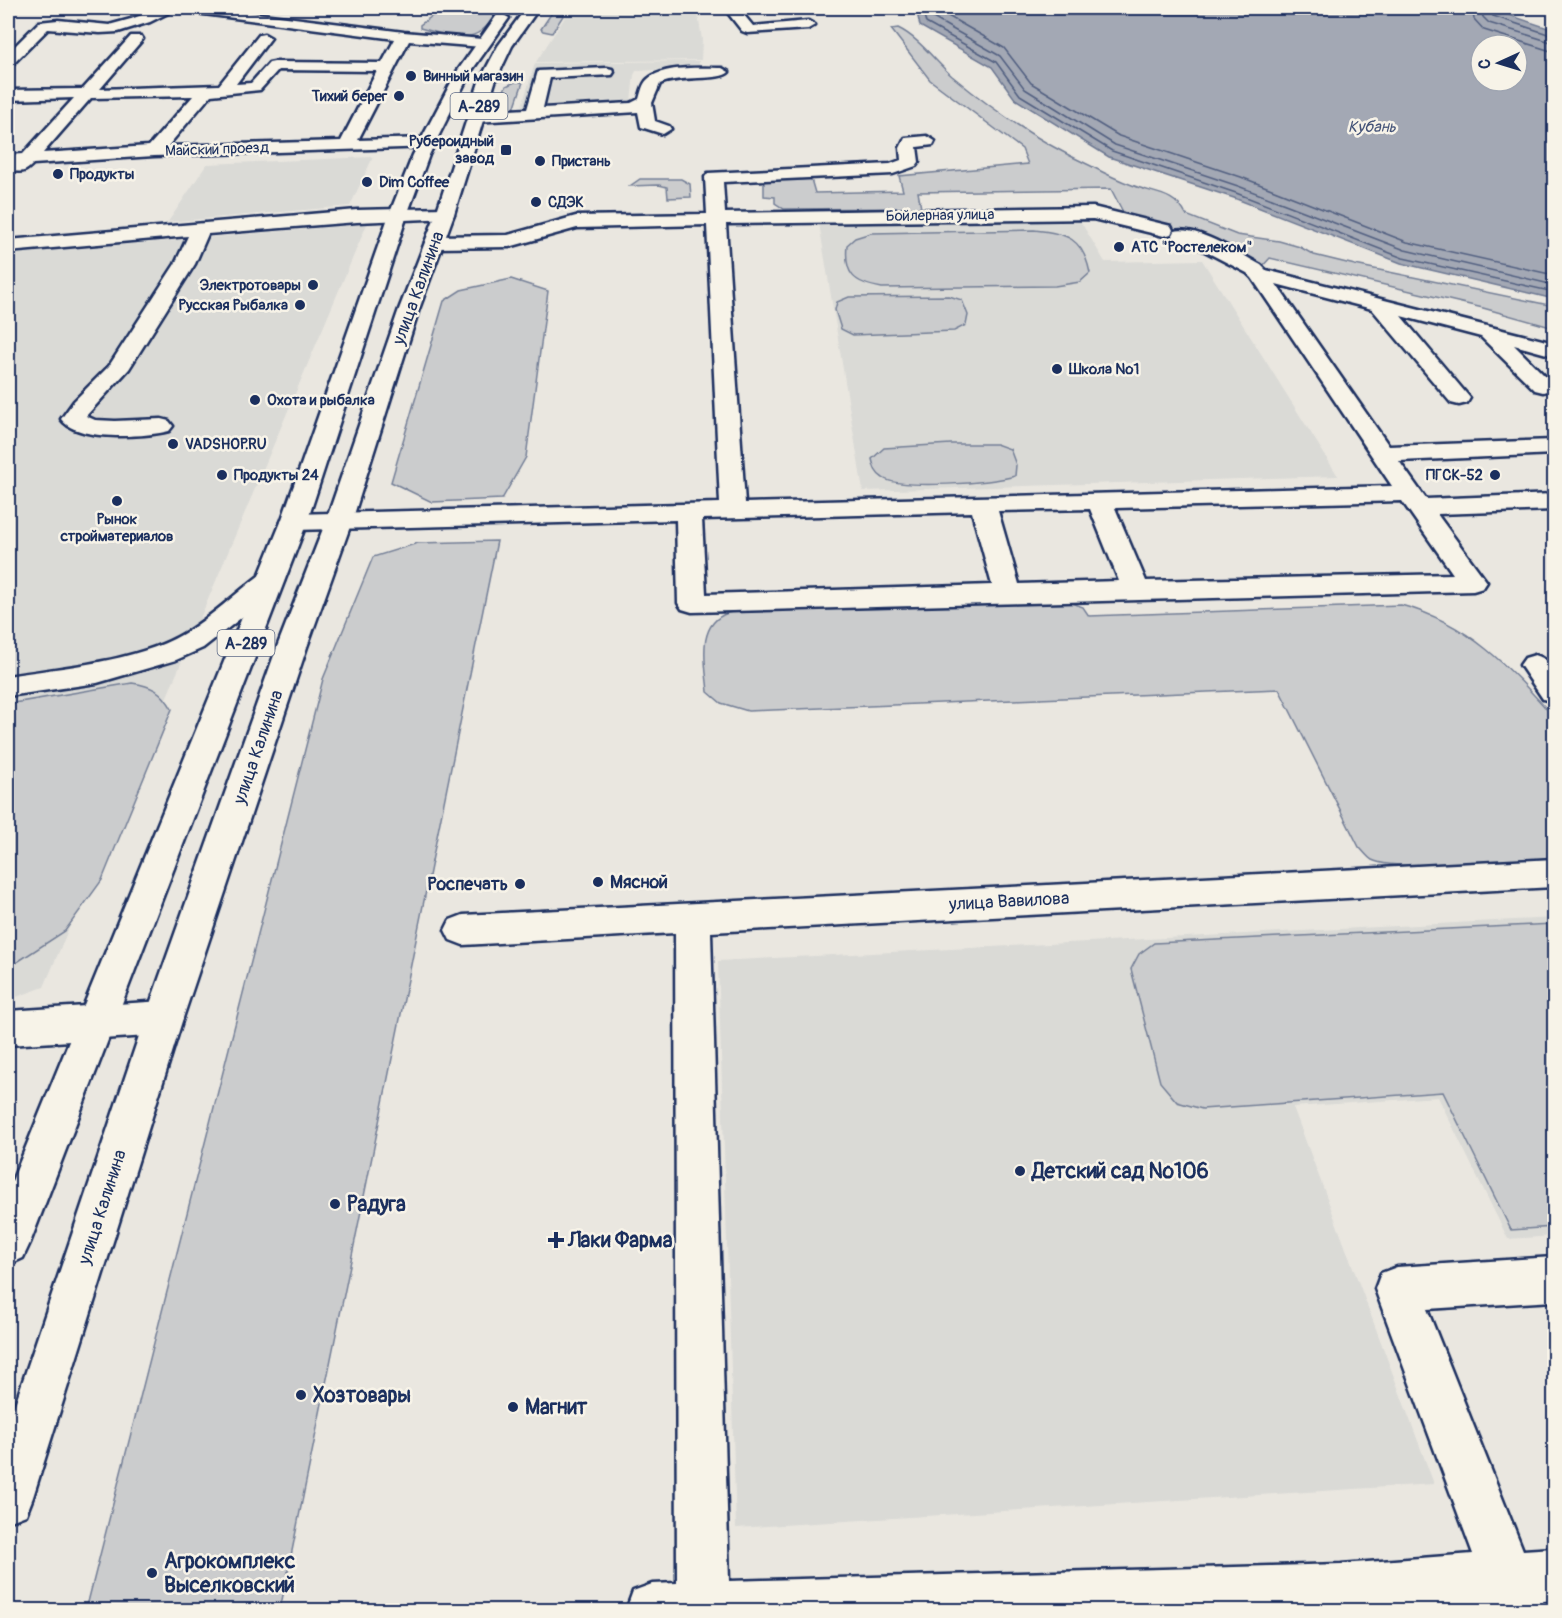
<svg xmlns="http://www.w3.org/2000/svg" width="1562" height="1618" font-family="Pangolin,sans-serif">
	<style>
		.built { fill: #dadad6 }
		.green { fill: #cbcccd; stroke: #737e96; stroke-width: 1.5 }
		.water { fill: #a3a8b4; stroke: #6d7892; stroke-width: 1.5; fill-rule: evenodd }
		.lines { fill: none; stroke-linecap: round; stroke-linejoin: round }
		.shore { stroke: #515f80; stroke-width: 1.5 }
		.minor-casing { stroke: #1b2f5e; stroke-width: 5 }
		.highway-casing { stroke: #1b2f5e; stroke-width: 5 }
		.minor { fill: #f7f3e8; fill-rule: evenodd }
		.highway { fill: #f7f3e8; fill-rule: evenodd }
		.poi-dot { fill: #1b2f5e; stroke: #f7f3e8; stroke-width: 2 }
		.labels { text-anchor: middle; stroke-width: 5; stroke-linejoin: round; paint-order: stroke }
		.far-poi-label { font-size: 15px; font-weight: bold; fill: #1b2f5e; stroke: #f7f3e8; text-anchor: start }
		.far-street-label { font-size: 15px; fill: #1b2f5e; stroke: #f7f3e8 }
		.shield { fill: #f7f3e8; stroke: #5d6a87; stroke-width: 1.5 }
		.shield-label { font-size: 16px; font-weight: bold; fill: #1b2f5e }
		.far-water-label { font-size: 16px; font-style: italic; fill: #445378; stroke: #f7f3e8 }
		.street-label { font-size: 18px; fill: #1b2f5e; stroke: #f7f3e8 }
		.poi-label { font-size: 18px; font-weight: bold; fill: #1b2f5e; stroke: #f7f3e8; text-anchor: start }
		.near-poi-label { font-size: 21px; font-weight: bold; fill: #1b2f5e; stroke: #f7f3e8; text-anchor: start }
	</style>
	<rect width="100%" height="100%" fill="#eae7e0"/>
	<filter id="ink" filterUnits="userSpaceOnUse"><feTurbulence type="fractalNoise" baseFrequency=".0167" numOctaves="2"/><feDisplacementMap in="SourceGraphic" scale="12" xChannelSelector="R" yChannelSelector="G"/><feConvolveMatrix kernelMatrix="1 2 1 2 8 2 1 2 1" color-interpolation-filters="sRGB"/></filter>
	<g filter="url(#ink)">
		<g class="built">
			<path d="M 571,8 L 697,8 L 702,40 L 701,60 L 536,62 Z"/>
			<path d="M 699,61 L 699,68 L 636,71 L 634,75 L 631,101 L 623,104 L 521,109 L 535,63 Z"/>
			<path d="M 373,157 L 350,206 L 168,222 L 207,164 Z"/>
			<path d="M 1079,219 L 1105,262 L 1202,260 L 1338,476 L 863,491 L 819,223 Z"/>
			<path d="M 367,224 L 44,987 L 8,1000 L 8,254 Z"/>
			<path d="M 1554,918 L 1554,1236 L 1508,1239 L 1438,1097 L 1293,1107 L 1434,1484 L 736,1528 L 718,961 Z"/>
		</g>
		<g class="green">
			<path d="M 443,8 L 499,8 C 479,48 457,38 420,28 L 420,25 Z"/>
			<path d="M 555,8 L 568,8 L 552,33 L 543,31 L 541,29 Z"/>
			<path d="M 898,28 C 919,38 935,61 952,76 C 995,112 1041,143 1091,166 C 1104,173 1118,180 1132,185 C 1153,194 1175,192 1186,215 L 1237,235 L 1279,241 L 1300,247 L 1314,255 L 1355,265 L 1554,306 L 1554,328 L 1483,308 L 1270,258 L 1260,269 L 1193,235 L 1146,222 L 1123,212 L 1111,189 L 918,192 L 921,208 L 784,209 L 775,203 L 775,197 L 764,196 L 764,181 L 811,179 L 815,193 L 903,191 L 899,176 L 1028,164 L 1022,149 L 930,80 L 891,29 Z"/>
			<path d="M 515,82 L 523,82 L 514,109 L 499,108 L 497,106 L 506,86 Z"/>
			<path d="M 640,179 L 681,179 L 690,184 L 691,197 L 668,198 L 667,187 L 659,185 L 630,186 Z"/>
			<path d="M 1034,230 C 1067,233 1083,238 1090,273 L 1080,282 L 1055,286 L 882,288 C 854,283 844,275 847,245 L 855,238 L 871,233 Z"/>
			<path d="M 511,279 L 548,291 L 526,457 L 502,499 L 432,502 L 391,482 L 444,301 L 461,290 Z"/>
			<path d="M 949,296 L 962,300 L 968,315 L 966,325 L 954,331 L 853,335 L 841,329 L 835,310 L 837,302 L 849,297 Z"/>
			<path d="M 951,444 L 996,444 L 1010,449 L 1016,465 L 1015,476 C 993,483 901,490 883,478 C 875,473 874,467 872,459 L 884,448 Z"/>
			<path d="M 497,541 L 280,1610 L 86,1610 L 323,679 L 373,557 L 418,543 Z"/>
			<path d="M 1067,601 L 1083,607 L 1089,616 L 1401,605 C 1469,623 1509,667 1554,717 L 1554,858 C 1521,860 1397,873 1372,860 C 1368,858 1363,851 1359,847 L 1279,689 L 748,711 L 721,703 L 708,692 C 706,666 695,624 728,613 C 739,610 754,610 765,609 Z"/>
			<path d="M 132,683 C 152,686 162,691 172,709 L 102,880 L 65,931 L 8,968 L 8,704 Z"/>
			<path d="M 1554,924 L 1554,1227 L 1511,1230 L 1443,1092 L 1202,1109 L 1177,1102 L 1160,1082 L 1131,969 L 1139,954 L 1154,943 Z"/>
		</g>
		<path class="water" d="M 916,8 L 1488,8 L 1554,30 L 1554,299 L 1401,263 L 1234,198 L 1109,157 L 1015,99 L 992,67 L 920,26 ZM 1481,45 L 1517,45 L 1517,81 L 1481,81 Z"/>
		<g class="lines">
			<g class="shore">
				<path d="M 922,8 L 926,23 L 996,62 L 1020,95 L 1112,151 L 1236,193 L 1403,258 L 1554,292"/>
				<path d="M 930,8 L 933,18 L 1000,56 L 1025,89 L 1115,145 L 1238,186 L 1405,250 L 1554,285"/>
				<path d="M 939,8 L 941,12 L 1004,48 L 1031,83 L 1119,136 L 1241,177 L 1407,242 L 1554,275"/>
				<path d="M 1472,8 L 1474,19 L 1484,30 L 1554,52"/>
				<path d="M 1481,8 L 1483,17 L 1489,23 L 1554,43"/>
				<path d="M 1488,8 L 1493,16 L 1554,36"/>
			</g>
			<g class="minor-casing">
				<g id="minor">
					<path d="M 161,8 L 178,8 L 150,22 L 118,32 L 100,33 L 48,29 L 13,64 L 8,65 L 8,53 L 39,22 L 58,20 L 109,25 L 131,19 Z"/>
					<path d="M 181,8 L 215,8 L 404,32 L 482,39 L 489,43 L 482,47 L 409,41 L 358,140 L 427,138 L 433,139 L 435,143 L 433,147 L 154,156 L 33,164 C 27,170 24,173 15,171 L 12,167 L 14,165 L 8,165 L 8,155 L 23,154 L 74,98 L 8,100 L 8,90 L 83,89 L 131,36 L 141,36 L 143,39 L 100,89 L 219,85 L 259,35 L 264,34 L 271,38 L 236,84 L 251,83 L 269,63 L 274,62 L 382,63 L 395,39 L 188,12 ZM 278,70 L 377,71 L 341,141 L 168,146 L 211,95 L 260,90 ZM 193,96 L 149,146 L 43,153 L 91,98 Z"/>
					<path d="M 724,8 L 738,8 L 753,26 L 808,21 L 815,25 L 808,29 L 747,33 L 742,31 Z"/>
					<path d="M 607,68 L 612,69 L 614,72 L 612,75 L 550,78 L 543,108 L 631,103 L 639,99 C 641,93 642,86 646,81 C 660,65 702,68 722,68 L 729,72 C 722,81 678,75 660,84 L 652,103 L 655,121 L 669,126 L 671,129 L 663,134 L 641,127 L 638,112 L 475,122 L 467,117 L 475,112 L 527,109 L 538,71 Z"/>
					<path d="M 927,136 L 935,141 L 933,145 L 917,147 L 919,162 L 916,166 L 893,174 L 723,182 L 725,213 L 1093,207 L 1171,226 L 1173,230 L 1171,234 L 1164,236 L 1093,219 L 726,224 L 745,503 L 1392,486 L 1252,278 L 1247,273 L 1193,245 L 1174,239 L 1172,235 L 1174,231 C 1197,225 1240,254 1261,265 L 1266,270 L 1554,343 L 1554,356 L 1514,345 L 1554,385 L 1551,390 L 1543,392 L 1535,390 L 1481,337 L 1401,316 L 1470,398 L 1467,403 L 1459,405 L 1451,403 L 1372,309 L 1276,284 L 1389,446 L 1554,440 L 1554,454 L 1399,461 L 1426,499 L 1554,494 L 1554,510 L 1437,514 L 1487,582 L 1483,588 L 1473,591 L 692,612 L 682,609 L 678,603 L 676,520 L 294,530 L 285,528 L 281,522 L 285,516 L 294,514 L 720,503 L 707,225 L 577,228 L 509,247 L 435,248 L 428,246 L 425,242 L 428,238 L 435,236 L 508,235 L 576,216 L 707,214 L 705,177 L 708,173 L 890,164 L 901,160 L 900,148 L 905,138 ZM 1402,501 L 1453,574 L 1146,581 L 1115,508 ZM 1090,509 L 1119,581 L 1019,584 L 998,511 ZM 972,512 L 992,585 L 706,594 L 702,519 Z"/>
					<path d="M 445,208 L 452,210 L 454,214 L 452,218 L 357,222 L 208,234 L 195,264 L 129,369 L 86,416 L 95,420 L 115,421 L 161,419 L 169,421 L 173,426 L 169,431 C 145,437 77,442 61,419 L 74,401 L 109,366 L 175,264 L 188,236 L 8,252 L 8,240 L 357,210 Z"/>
					<path d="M 270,572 L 280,575 L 284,581 L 280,587 L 203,648 L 176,660 L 97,683 L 8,696 L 8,676 C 61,667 136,662 183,634 C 210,618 235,594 260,575 Z"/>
					<path d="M 1535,655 C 1560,662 1554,681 1554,702 L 1543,699 L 1520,665 L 1525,658 Z"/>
					<path d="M 1554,859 L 1554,887 L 711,932 L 729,1581 L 1341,1564 L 1473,1554 L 1375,1289 L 1381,1273 L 1397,1267 L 1554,1257 L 1554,1301 L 1427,1309 L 1523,1550 L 1554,1548 L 1554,1600 L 1543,1601 L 1546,1610 L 1494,1610 L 1492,1605 L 1414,1610 L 626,1610 L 633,1591 L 652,1584 L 677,1583 L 675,933 L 463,945 L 450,940 L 445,930 L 450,920 L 463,915 Z"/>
					<path d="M 164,1001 L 177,1006 L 183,1018 L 177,1030 L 164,1035 L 8,1045 L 8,1011 Z"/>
				</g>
			</g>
			<g class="highway-casing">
				<g id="highway">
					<path d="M 526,8 L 539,8 L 512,46 L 495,82 L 454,214 L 418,312 L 352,521 L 307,647 L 183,1018 L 33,1497 L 26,1515 L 8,1522 L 8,1425 L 145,1018 L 277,647 L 326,521 L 398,312 L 436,214 L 479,82 L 498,46 Z"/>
					<path d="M 502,14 L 509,18 L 470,73 L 429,155 L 407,215 L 307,522 L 30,1243 L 23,1258 L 8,1265 L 8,1191 L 281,522 L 389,215 L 413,155 L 456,73 L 497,15 Z"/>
				</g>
			</g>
			<use href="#minor" class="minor"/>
			<use href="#highway" class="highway"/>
		</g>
	</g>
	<g class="poi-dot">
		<circle cx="411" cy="76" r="6"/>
		<circle cx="399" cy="96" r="6"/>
		<rect x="500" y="144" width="12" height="12" rx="3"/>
		<circle cx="540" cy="161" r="6"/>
		<circle cx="58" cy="174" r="6"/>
		<circle cx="367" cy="182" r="6"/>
		<circle cx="536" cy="202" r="6"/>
		<circle cx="1119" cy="247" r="6"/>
		<circle cx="313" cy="285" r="6"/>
		<circle cx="300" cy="305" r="6"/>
		<circle cx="1057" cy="369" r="6"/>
		<circle cx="255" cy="400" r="6"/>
		<circle cx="173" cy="444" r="6"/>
		<circle cx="222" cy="475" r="6"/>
		<circle cx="1495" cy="475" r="6"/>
		<circle cx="117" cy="501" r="6"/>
		<circle cx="598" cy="882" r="6"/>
		<circle cx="520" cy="884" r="6"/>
		<circle cx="1020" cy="1171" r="6"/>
		<circle cx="335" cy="1204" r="6"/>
		<path d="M553 1231h6v6h6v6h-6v6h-6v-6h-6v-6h6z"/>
		<circle cx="301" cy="1395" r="6"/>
		<circle cx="513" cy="1407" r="6"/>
		<circle cx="152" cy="1573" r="6"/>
	</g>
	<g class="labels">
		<g class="far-poi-label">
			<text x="423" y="81">Винный магазин</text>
			<text x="387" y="101" text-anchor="end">Тихий берег</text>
			<text x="494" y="146" text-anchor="end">Рубероидный<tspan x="494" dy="17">завод</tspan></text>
			<text x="552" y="166">Пристань</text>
			<text x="70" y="179">Продукты</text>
			<text x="379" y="187">Dim Coffee</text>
			<text x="548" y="207">СДЭК</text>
			<text x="1131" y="252">АТС "Ростелеком"</text>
			<text x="301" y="290" text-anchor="end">Электротовары</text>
			<text x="288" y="310" text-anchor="end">Русская Рыбалка</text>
			<text x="1069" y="374">Школа №1</text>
			<text x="267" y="405">Охота и рыбалка</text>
			<text x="185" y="449">VADSHOP.RU</text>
			<text x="234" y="480">Продукты 24</text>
			<text x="1483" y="480" text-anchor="end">ПГСК-52</text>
			<text x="117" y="524" text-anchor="middle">Рынок<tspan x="117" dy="17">стройматериалов</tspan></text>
		</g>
		<g class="far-street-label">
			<text transform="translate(217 149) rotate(-2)" y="5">Майский проезд</text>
			<text transform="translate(940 215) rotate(-1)" y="5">Бойлерная улица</text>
		</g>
		<g class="shield">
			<rect x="450.5" y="93" width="57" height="26" rx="4.5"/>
			<rect x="217.5" y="630" width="57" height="26" rx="4.5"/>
		</g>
		<g class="shield-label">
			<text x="479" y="112">А-289</text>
			<text x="246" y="649">А-289</text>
		</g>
		<g class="far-water-label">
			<text x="1372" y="132">Кубань</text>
		</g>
		<g class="street-label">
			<text transform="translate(418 288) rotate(-70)" y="6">улица Калинина</text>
			<text transform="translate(258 747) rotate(-71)" y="6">улица Калинина</text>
			<text transform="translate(1009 901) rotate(-3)" y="6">улица Вавилова</text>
			<text transform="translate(102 1207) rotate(-72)" y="6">улица Калинина</text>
		</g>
		<g class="poi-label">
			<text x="610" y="888">Мясной</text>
			<text x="508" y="890" text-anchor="end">Роспечать</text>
		</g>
		<g class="near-poi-label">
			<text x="1032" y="1178">Детский сад №106</text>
			<text x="347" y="1211">Радуга</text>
			<text x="568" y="1247">Лаки Фарма</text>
			<text x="313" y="1402">Хозтовары</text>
			<text x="525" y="1414">Магнит</text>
			<text x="164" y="1568">Агрокомплекс<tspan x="164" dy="24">Выселковский</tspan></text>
		</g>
	</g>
	<rect width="1562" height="1618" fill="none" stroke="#f7f3e8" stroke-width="30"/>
	<rect x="15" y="15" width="1532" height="1588" fill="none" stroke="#1b2f5e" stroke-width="2" filter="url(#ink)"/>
	<g transform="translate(1499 63) rotate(266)"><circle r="28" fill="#f7f3e8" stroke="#9fa5b1" stroke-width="1.5"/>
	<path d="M0-4.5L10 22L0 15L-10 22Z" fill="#1b2f5e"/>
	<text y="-9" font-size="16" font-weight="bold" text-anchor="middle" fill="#1b2f5e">С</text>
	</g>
</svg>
